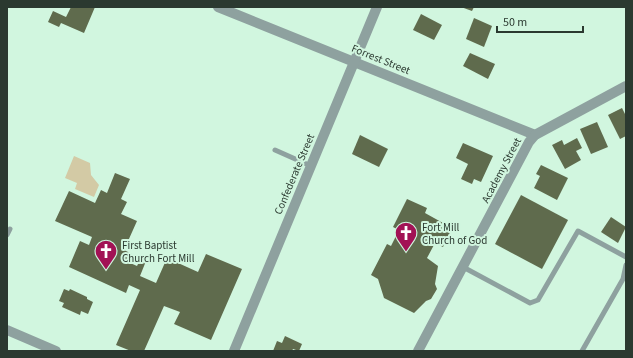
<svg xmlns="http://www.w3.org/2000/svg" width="633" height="358" font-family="'Source Sans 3',sans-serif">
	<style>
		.green { fill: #d3caa5 }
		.building { fill: #5f6b4d }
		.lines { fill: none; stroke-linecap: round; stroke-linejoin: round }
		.service { stroke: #8ea19f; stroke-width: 5 }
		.minor { stroke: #8ea19f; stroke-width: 10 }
		.tertiary { stroke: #8ea19f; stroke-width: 10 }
		.labels { text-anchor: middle; stroke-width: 4; stroke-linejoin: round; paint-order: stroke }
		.street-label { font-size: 11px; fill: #2b3930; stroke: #d1f6df }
		.poi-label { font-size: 11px; fill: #2b3930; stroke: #d1f6df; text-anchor: start }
	</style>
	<rect width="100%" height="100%" fill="#d1f6df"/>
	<path class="green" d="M 74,156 L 90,163 L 91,175 L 99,185 L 94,197 L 75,189 L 77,183 L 65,178 Z"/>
	<g class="building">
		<path d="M 71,7 L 95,7 L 84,33 L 61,23 L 59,27 L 48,22 L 53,11 L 66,17 Z"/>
		<path d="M 461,7 L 474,7 L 472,11 Z"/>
		<path d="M 421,14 L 442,25 L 434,40 L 413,30 Z"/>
		<path d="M 474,18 L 492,26 L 484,47 L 466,39 Z"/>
		<path d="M 470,53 L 495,64 L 488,79 L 463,66 Z"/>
		<path d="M 622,108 L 626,116 L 626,136 L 620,139 L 608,115 Z"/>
		<path d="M 597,122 L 608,147 L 591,154 L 580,129 Z"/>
		<path d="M 360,135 L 388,149 L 379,167 L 352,154 Z"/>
		<path d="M 577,138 L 582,148 L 576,151 L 581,160 L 565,169 L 552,145 L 562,140 L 564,145 Z"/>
		<path d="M 463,143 L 493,156 L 481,182 L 474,179 L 472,184 L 461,179 L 468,164 L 456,158 Z"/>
		<path d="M 541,165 L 568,178 L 557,200 L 534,188 L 540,176 L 536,174 Z"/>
		<path d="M 115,173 L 130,179 L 121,199 L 127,202 L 121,214 L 137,221 L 124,250 L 132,254 L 128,262 L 137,266 L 141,258 L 146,261 L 140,276 L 156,283 L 167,258 L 198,272 L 206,254 L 242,269 L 211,340 L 174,324 L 180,312 L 164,306 L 144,351 L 131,351 L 116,345 L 140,290 L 129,285 L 126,293 L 69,267 L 80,241 L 89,245 L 92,237 L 55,221 L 69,191 L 95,203 L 101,190 L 107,193 Z"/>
		<path d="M 521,195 L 568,220 L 542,269 L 495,244 Z"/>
		<path d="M 407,199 L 427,208 L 425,213 L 452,228 L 443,247 L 435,243 L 427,258 L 438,266 L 435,284 L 437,289 L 431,299 L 426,301 L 414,313 L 384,298 L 378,279 L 371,275 L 387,244 L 391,246 L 399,230 L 393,227 Z"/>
		<path d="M 611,217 L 626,227 L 618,243 L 601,232 Z"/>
		<path d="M 64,289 L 69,291 L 70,289 L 87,297 L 87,299 L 93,302 L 88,314 L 81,311 L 80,315 L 62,307 L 64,303 L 59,301 Z"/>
		<path d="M 285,336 L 302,344 L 299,351 L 293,349 L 292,351 L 273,351 L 277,341 L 282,343 Z"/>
	</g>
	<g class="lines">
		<g class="service">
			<path d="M 275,150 L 311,166"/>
			<path d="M 7,235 L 10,229"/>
			<path d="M 463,267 L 530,303 L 538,300 L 578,231 L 626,257"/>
			<path d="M 582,351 L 623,279 L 626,265"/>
		</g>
		<path class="minor" d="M 218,7 L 535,135"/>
		<g class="tertiary">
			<path d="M 7,330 L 56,351"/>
			<path d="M 234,351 L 377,7"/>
			<path d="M 418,351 L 529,142 L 535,135 L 626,86"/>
		</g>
	</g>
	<defs>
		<g id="church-pin" transform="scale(1.15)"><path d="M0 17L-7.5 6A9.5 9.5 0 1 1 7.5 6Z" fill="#a21155" stroke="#d1f6df"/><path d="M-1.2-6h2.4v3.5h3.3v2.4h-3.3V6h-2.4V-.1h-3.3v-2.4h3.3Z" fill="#fff"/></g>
	</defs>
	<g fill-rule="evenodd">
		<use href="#church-pin" x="406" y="233"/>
		<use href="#church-pin" x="106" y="251"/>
	</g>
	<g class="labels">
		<g class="street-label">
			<text transform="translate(381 59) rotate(22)" y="4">Forrest Street</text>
			<text transform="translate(501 170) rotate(-62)" y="4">Academy Street</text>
			<text transform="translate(294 174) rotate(-67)" y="4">Confederate Street</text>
		</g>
		<g class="poi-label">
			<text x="422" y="231">Fort Mill<tspan x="422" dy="13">Church of God</tspan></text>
			<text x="122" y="249">First Baptist<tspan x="122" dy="13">Church Fort Mill</tspan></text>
		</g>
	</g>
	<rect width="633" height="358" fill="none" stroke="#2b3930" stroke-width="16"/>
	<path d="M497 26v6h86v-6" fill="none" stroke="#2b3930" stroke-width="2"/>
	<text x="503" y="26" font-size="12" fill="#2b3930" stroke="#d1f6df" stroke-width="3" paint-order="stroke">50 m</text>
</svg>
